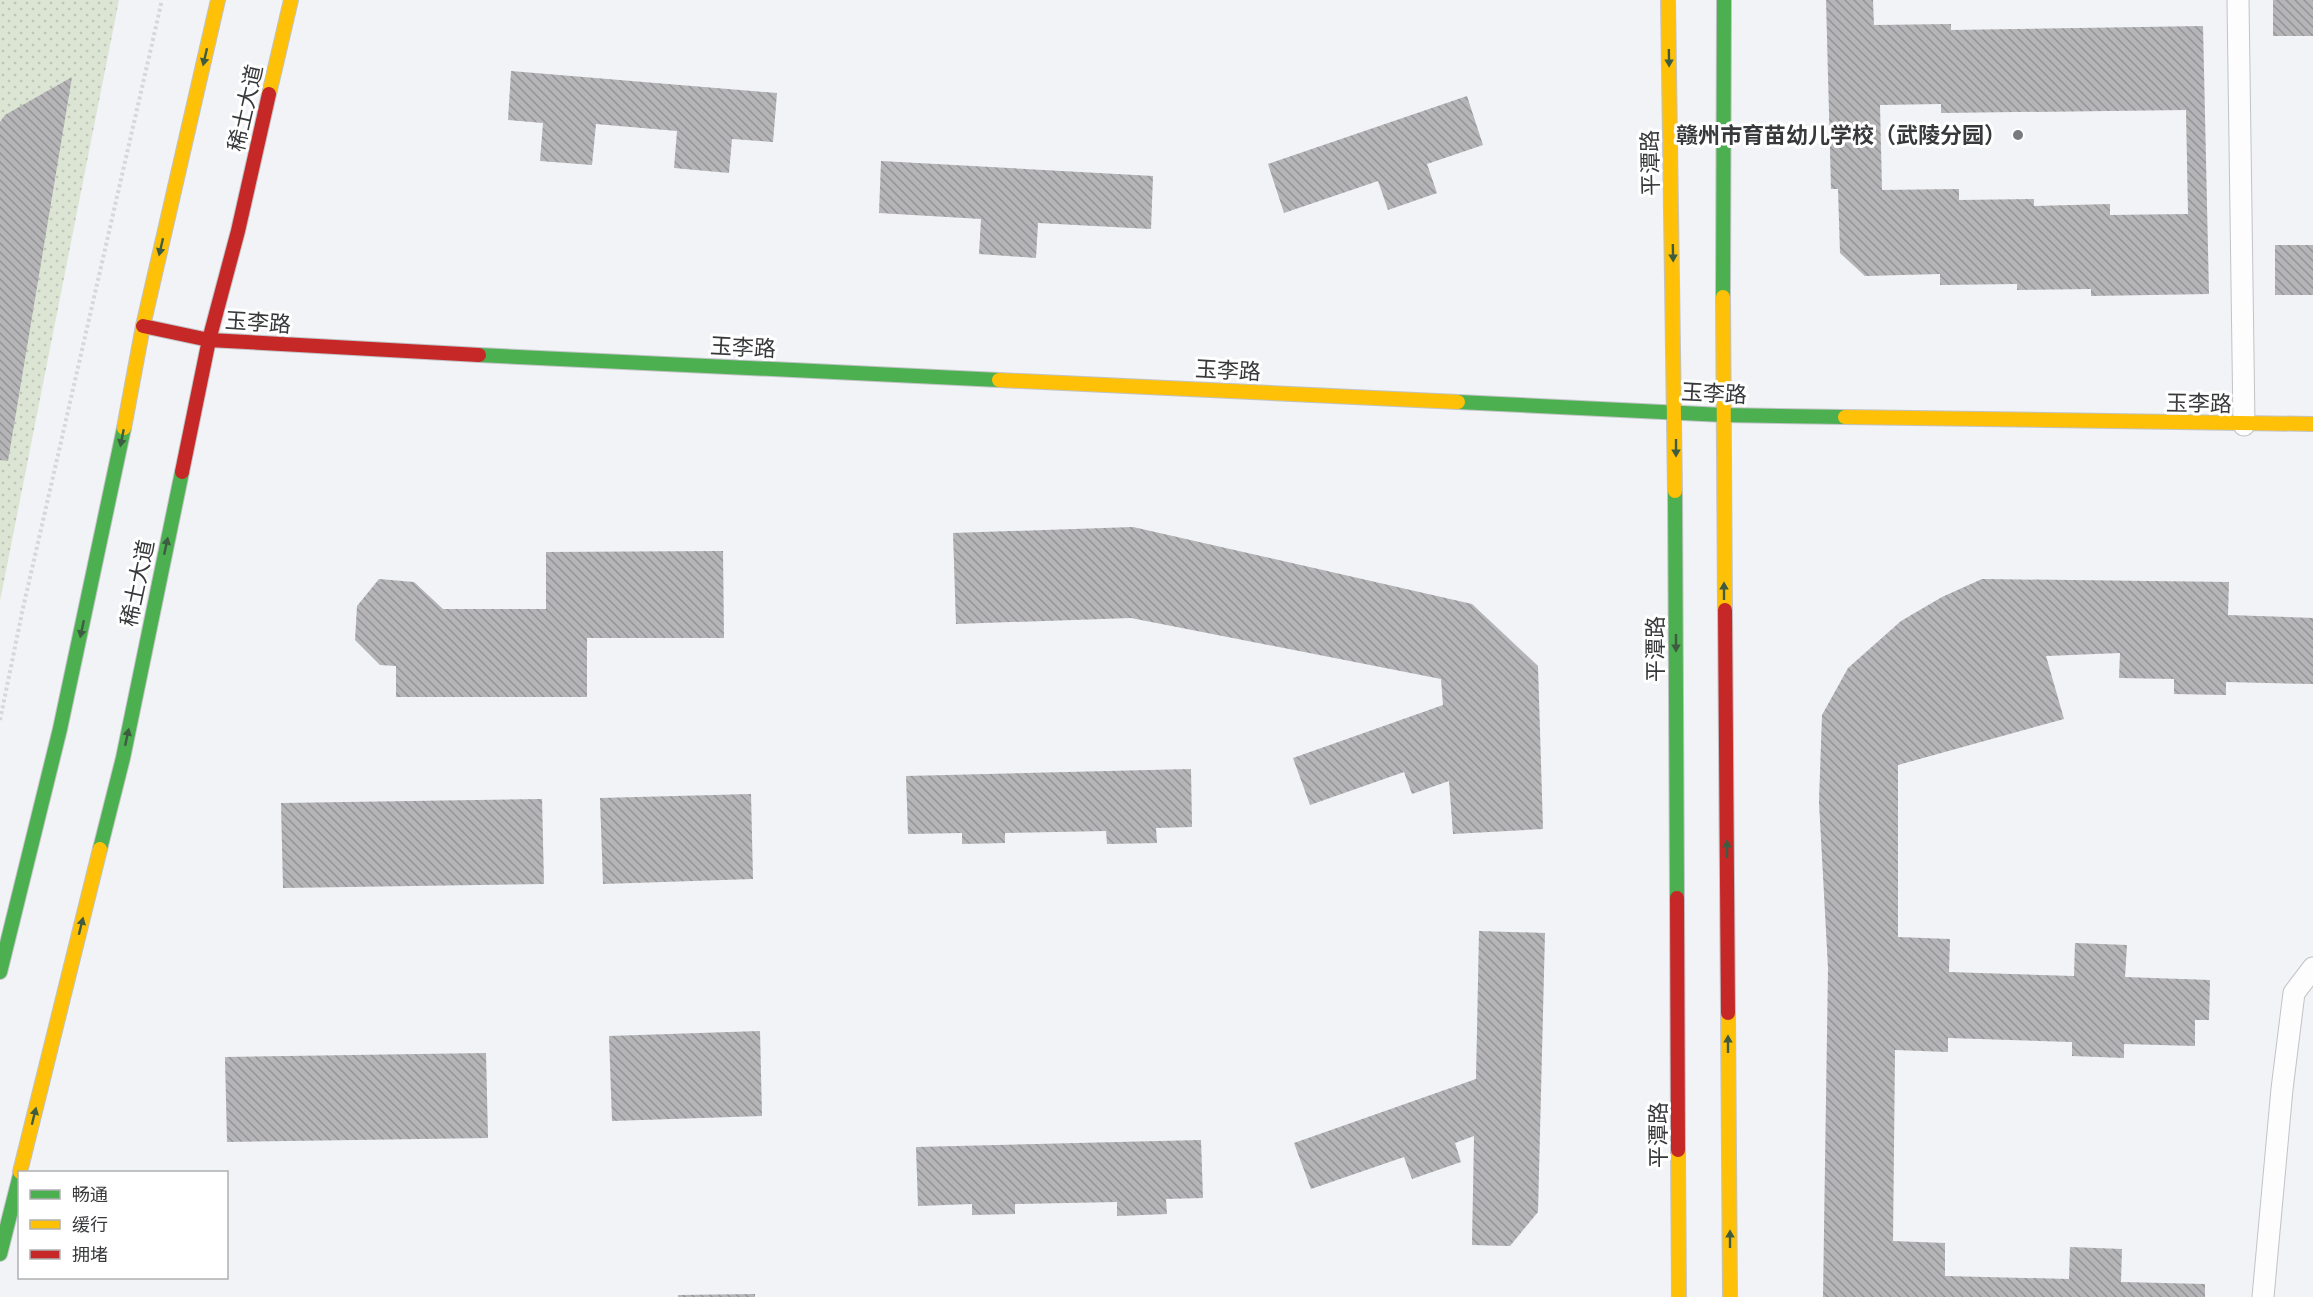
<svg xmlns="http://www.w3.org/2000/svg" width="2313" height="1297" font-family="Figtree,'Noto Sans SC',sans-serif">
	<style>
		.park { fill: url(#park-dots) }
		.building { fill: url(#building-back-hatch); fill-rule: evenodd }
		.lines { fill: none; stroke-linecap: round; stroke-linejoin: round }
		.lane-casing { stroke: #c1c3c6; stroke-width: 23 }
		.fast-casing { stroke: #c1c3c6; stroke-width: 16 }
		.slow-casing { stroke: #c1c3c6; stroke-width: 16 }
		.jam-casing { stroke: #c1c3c6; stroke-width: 16 }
		.path { stroke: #d7d7d8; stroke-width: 4; stroke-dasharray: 3 3; stroke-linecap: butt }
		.lane { stroke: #fdfdfe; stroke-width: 21 }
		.fast { stroke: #4caf50; stroke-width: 14 }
		.slow { stroke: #ffc107; stroke-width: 14 }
		.jam { stroke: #c62828; stroke-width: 14 }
		.oneway { fill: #3e5c41 }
		.poi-dot { fill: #797a7d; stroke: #fff; stroke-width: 2 }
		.labels { text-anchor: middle; stroke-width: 6; stroke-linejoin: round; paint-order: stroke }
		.street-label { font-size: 22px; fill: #38393b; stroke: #fff }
		.poi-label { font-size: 22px; font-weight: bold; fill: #38393b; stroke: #fff; text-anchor: end }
	</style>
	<defs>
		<pattern id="park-dots" width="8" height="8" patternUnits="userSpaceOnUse" patternTransform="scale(1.5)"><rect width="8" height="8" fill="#dce5d4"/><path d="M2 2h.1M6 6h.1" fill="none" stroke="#bec5b7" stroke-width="1.8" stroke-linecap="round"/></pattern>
		<pattern id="building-back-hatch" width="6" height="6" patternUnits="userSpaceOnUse" patternTransform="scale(1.5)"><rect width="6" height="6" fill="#b5b4b6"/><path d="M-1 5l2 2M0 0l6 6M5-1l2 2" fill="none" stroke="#949395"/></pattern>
	</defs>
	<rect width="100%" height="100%" fill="#f1f3f7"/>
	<path class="park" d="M 0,0 L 119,0 L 0,601 Z"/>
	<g class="building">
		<path d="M 1826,0 L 1873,0 L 1874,25 L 1951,24 L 1951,30 L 2203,26 L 2209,294 L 2091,296 L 2091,289 L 2017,290 L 2017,284 L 1940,285 L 1940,274 L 1865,276 L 1840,253 L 1838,189 L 1831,189 ZM 1941,104 L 1941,113 L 2186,110 L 2188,214 L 2110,215 L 2110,204 L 2034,206 L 2034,199 L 1959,200 L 1959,189 L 1882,190 L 1880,105 Z"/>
		<rect x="2273" y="0" width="40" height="36"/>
		<path d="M 511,71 L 777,93 L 773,142 L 732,139 L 729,173 L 674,168 L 677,131 L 596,124 L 592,165 L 540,161 L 543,123 L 508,120 Z"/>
		<path d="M 72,77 L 8,461 L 0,460 L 0,122 L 5,115 Z"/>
		<path d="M 1467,96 L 1483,145 L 1427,164 L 1437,193 L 1388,210 L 1378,181 L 1284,213 L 1268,164 Z"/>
		<path d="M 881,161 L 1153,176 L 1151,229 L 1038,223 L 1036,258 L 979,254 L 981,219 L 879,213 Z"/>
		<rect x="2275" y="245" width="38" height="50"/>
		<path d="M 1133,527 L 1472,604 L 1538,666 L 1543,829 L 1453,834 L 1449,781 L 1412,794 L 1404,772 L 1310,805 L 1293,758 L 1443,705 L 1441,679 L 1131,618 L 956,624 L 953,533 Z"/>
		<path d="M 723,551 L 724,638 L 587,638 L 587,697 L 396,697 L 396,666 L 380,665 L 355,640 L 357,606 L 379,579 L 414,582 L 443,609 L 546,609 L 546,552 Z"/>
		<path d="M 1982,579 L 2229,582 L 2228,615 L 2313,618 L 2313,684 L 2226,682 L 2226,695 L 2174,694 L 2174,679 L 2119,678 L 2120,653 L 2046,656 L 2064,719 L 1898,765 L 1898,937 L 1950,939 L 1949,972 L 2074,976 L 2075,943 L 2127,945 L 2125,977 L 2210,980 L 2209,1020 L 2195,1020 L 2195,1046 L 2124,1044 L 2124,1058 L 2072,1056 L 2072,1042 L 1948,1038 L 1948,1052 L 1895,1050 L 1893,1241 L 1945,1243 L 1945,1276 L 2069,1279 L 2070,1247 L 2122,1249 L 2121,1282 L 2205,1284 L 2205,1297 L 1823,1297 L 1828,968 L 1819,802 L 1822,715 L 1848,668 L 1901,621 L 1942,597 Z"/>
		<path d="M 1191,769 L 1192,827 L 1156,828 L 1157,843 L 1107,844 L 1106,831 L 1005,833 L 1005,843 L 962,844 L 962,833 L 908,834 L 906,776 Z"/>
		<path d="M 751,794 L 753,879 L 603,884 L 600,798 Z"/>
		<path d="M 542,799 L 544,884 L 283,888 L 281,803 Z"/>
		<path d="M 1479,931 L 1545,933 L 1538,1212 L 1510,1246 L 1472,1245 L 1474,1136 L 1455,1143 L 1461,1162 L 1412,1179 L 1404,1157 L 1311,1189 L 1294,1143 L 1476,1079 Z"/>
		<path d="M 760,1031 L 762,1116 L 612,1121 L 609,1036 Z"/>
		<path d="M 486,1053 L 488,1138 L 227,1142 L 225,1057 Z"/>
		<path d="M 1201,1140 L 1203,1198 L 1166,1199 L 1167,1214 L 1117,1216 L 1117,1202 L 1015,1204 L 1015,1214 L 972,1215 L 972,1204 L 918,1206 L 916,1147 Z"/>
		<path d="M 755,1294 L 755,1297 L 678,1297 L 678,1295 Z"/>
	</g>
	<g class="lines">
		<g class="lane-casing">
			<g id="lane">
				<path d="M 2238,0 L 2244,425"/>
				<path d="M 2263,1297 L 2282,1089 L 2294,993 L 2313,968"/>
			</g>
		</g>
		<g class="fast-casing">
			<g id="fast">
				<path d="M 1723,297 L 1724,0"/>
				<path d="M 479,355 L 999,380"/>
				<path d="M 1458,402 L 1723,415 L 1845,417"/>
				<path d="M 1675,491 L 1677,898"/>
				<path d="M 100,849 L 123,758 L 182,472"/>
				<path d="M 0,972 L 60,729 L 124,428"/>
				<path d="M 0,1254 L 20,1175"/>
			</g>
		</g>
		<g class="slow-casing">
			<g id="slow">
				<path d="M 1668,0 L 1675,491"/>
				<path d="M 269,94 L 291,0"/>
				<path d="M 1723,297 L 1725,610"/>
				<path d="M 999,380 L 1458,402"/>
				<path d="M 1845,417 L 2313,424"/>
				<path d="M 124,428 L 143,326 L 218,0"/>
				<path d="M 1728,1013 L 1730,1297"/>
				<path d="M 1678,1150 L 1679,1297"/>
				<path d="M 20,1172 L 100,849"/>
			</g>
		</g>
		<g class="jam-casing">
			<g id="jam">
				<path d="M 143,326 L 209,340 L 479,355"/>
				<path d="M 182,472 L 209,340 L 238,231 L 269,94"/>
				<path d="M 1725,610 L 1728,1013"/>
				<path d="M 1677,898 L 1678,1150"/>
			</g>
		</g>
		<path class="path" d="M 0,720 L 23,608 L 162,0"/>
		<use href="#lane" class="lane"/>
		<use href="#fast" class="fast"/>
		<use href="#slow" class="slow"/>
		<use href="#jam" class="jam"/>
	</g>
	<defs><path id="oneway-solid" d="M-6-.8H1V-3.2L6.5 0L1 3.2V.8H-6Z" transform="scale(1.5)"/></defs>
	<g class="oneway">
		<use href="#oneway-solid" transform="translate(205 57) rotate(103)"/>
		<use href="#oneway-solid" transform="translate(1669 58) rotate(89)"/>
		<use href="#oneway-solid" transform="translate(161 247) rotate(103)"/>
		<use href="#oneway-solid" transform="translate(1673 253) rotate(89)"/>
		<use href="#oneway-solid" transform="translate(122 438) rotate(101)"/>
		<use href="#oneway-solid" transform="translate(1676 448) rotate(90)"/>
		<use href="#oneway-solid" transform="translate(166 546) rotate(-78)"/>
		<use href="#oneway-solid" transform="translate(1724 591) rotate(-90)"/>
		<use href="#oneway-solid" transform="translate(82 629) rotate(102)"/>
		<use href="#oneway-solid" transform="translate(1676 643) rotate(90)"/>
		<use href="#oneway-solid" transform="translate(127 737) rotate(-78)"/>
		<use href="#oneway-solid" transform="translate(1727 849) rotate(-90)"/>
		<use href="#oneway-solid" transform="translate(81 926) rotate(-76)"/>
		<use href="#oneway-solid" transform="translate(1728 1044) rotate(-90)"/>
		<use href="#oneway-solid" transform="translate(34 1116) rotate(-76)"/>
		<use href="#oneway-solid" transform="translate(1730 1239) rotate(-90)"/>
	</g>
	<circle class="poi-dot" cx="2018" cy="135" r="6"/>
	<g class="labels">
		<g class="street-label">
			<text transform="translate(245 108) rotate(-77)" y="8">稀土大道</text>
			<text transform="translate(1650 163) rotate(-91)" y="8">平潭路</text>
			<text transform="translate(258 322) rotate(4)" y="8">玉李路</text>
			<text transform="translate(743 347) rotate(3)" y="8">玉李路</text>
			<text transform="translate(1228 370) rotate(3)" y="8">玉李路</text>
			<text transform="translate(1714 393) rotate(3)" y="8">玉李路</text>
			<text transform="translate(2199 403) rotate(1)" y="8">玉李路</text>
			<text transform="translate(137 583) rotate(-78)" y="8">稀土大道</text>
			<text transform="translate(1655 649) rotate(-90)" y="8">平潭路</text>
			<text transform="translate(1658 1135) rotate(-90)" y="8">平潭路</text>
		</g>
		<g class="poi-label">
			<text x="2006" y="143">赣州市育苗幼儿学校（武陵分园）</text>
		</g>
	</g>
	<rect x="18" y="1171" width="210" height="108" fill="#ffffff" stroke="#afb0b1" stroke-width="1.5"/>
	<rect x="30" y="1190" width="30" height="9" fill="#4caf50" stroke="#afb0b1" stroke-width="1.5"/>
	<text x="72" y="1201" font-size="18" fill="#38393b">畅通</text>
	<rect x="30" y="1220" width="30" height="9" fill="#ffc107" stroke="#afb0b1" stroke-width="1.5"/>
	<text x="72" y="1231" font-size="18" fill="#38393b">缓行</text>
	<rect x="30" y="1250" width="30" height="9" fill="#c62828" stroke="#afb0b1" stroke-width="1.5"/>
	<text x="72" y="1261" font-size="18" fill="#38393b">拥堵</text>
</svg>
